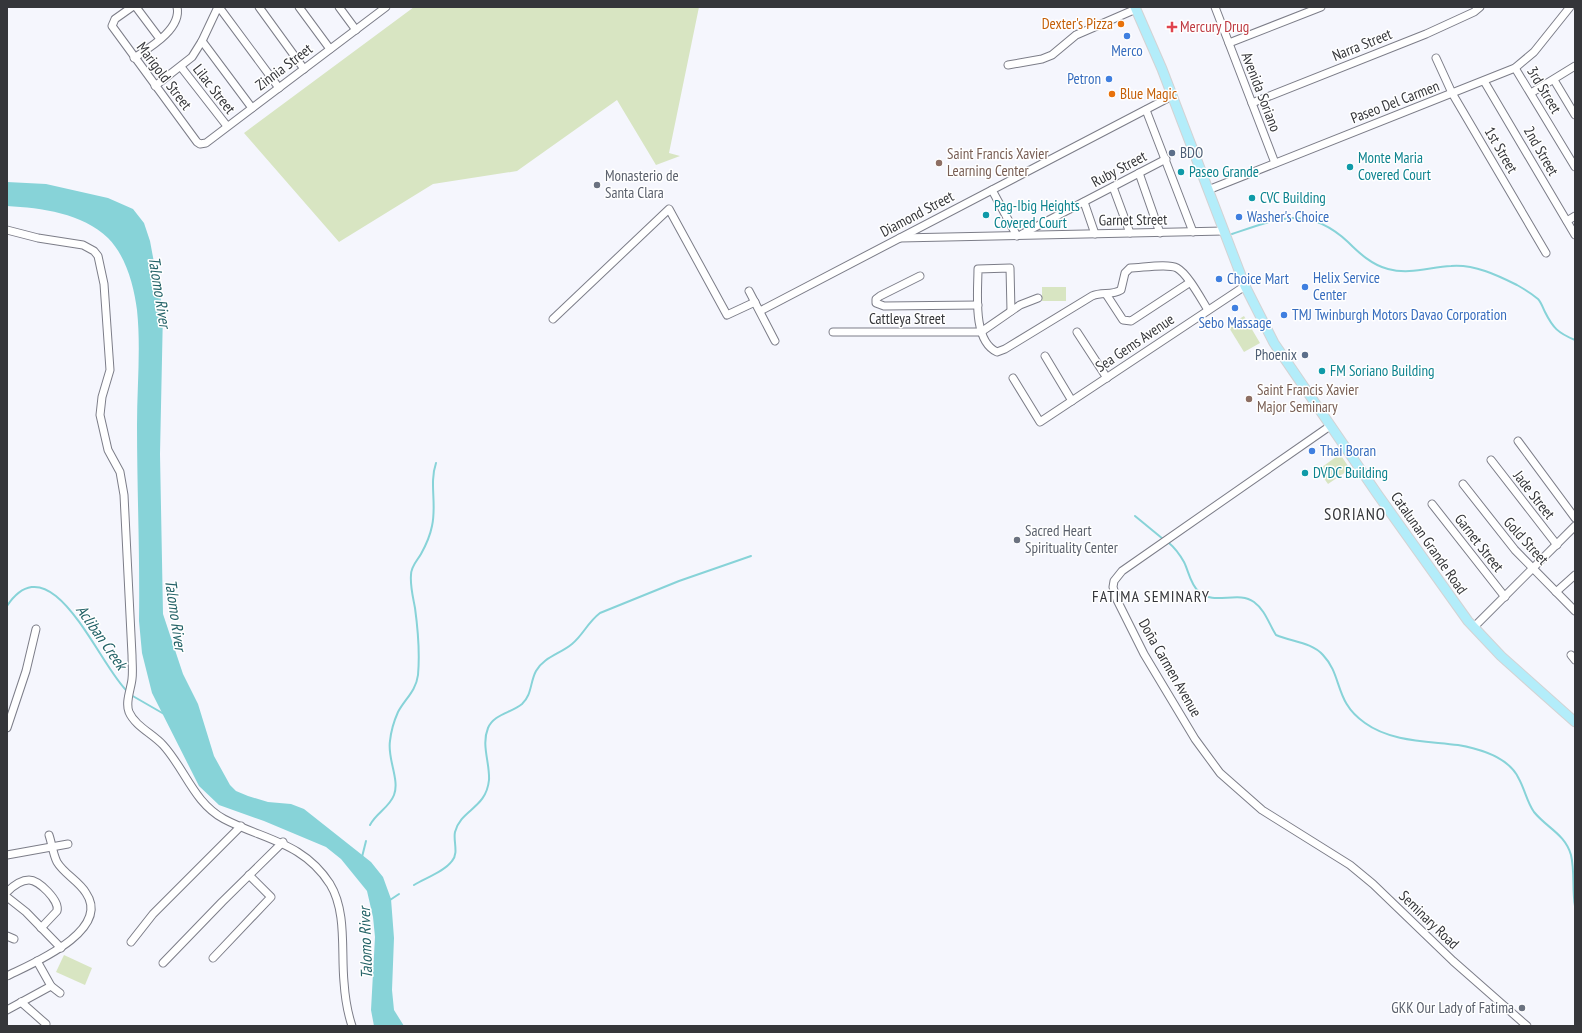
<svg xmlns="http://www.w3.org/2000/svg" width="1582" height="1033" font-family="'PT Sans Narrow',sans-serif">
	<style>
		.green { fill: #d8e5c2 }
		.water { fill: #87d3d8 }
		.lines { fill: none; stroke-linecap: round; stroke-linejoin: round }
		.stream { stroke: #87d3d8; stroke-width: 2 }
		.minor-casing { stroke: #7c7d88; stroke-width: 9 }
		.major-casing { stroke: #d3d3d4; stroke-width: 11 }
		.minor { stroke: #fff; stroke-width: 7 }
		.major { stroke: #b3edfa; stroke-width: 9 }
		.food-dot { fill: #e8710a; stroke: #fff; stroke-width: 1.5 }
		.health-dot { fill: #e0444e; stroke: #fff; stroke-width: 1.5 }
		.shop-dot { fill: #3f7fe0; stroke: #fff; stroke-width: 1.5 }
		.service-dot { fill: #5c6f8a; stroke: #fff; stroke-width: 1.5 }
		.education-dot { fill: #8d6e63; stroke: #fff; stroke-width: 1.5 }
		.culture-dot { fill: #0f9aa8; stroke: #fff; stroke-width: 1.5 }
		.worship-dot { fill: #6b7280; stroke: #fff; stroke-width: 1.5 }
		.labels { text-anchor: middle; stroke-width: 3; stroke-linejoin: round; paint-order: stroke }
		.food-label { font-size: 15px; fill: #c56008; stroke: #fff; text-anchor: end }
		.health-label { font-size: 15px; fill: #be3a42; stroke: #fff; text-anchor: start }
		.street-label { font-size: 15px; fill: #35363a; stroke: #fff }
		.shop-label { font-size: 15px; fill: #366cbe; stroke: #fff; text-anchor: start }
		.service-label { font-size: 15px; fill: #4e5e75; stroke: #fff; text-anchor: start }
		.education-label { font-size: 15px; fill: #785e54; stroke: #fff; text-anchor: start }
		.culture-label { font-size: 15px; fill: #0d838f; stroke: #fff; text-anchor: start }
		.worship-label { font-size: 15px; fill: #5b616d; stroke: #fff; text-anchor: start }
		.water-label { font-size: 16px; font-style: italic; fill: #226166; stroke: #fff }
		.neighbourhood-label { font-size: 16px; letter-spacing: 1px; fill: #35363a; stroke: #fff }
		.quarter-label { font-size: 17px; letter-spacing: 1px; fill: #35363a; stroke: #fff }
	</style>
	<rect width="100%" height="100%" fill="#f5f6fd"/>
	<g class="green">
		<path d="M 414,7 L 699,7 L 669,153 L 680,156 L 656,165 L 617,100 L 517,171 L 433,184 L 339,242 L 244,133 Z"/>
		<rect x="1042" y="287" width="24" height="14"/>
		<path d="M 1244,316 L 1260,343 L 1244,352 L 1228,326 Z"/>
		<path d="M 1340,454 L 1350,469 L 1328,484 L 1318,470 Z"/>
		<path d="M 64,955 L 92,968 L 85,985 L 56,972 Z"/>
	</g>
	<path class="water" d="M 7,182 L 46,184 L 108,198 L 133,209 L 144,223 L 150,241 L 163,311 L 160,454 L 163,614 L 183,674 L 198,704 L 214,756 L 230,785 L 236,791 L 248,796 L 268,802 L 291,804 L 304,809 L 371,862 L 383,877 L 391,899 L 394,938 L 392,990 L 394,1010 L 404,1026 L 374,1026 L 371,1010 L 375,937 L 373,917 L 367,891 L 341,859 L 326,847 L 264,821 L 219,805 L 199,786 L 152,693 L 142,653 L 139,621 C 140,556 137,490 137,425 C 137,387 141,348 137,310 C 134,286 126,256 108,238 C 82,213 42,208 7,206 Z"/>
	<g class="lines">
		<g class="stream">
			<path d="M 1232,234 C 1279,218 1308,205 1348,242 C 1359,253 1372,265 1388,269 C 1410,275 1430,267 1451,266 C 1474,264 1497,275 1517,285 C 1524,289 1532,294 1538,299 C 1541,302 1543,308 1545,312 C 1553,328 1558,333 1575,340"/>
			<path d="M 1135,516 L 1163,539"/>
			<path d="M 1169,543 C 1175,548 1180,555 1184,562 C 1189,572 1190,584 1199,592 C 1214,606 1238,590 1254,602 C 1265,610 1269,624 1276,635 C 1292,642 1311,642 1323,655 C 1343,676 1334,702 1365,723 C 1391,742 1428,741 1458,745 C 1481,749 1509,757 1519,779 C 1525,790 1527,802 1534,812 C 1547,828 1565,834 1571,855 C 1575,872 1572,889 1575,906"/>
			<path d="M 7,606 C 52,539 100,668 128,692"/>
			<path d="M 131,695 L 164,714"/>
			<path d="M 370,825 C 376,813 389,808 394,795 C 400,780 387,758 390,741 C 391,731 394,721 398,712 C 405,699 416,691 418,675 C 420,653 418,630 415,608 C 413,597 410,586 411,575 C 411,566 417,561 421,554 C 426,545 430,536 432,526 C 437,504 429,484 436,463"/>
			<path d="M 362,857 L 366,841"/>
			<path d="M 414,885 C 425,878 444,872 452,861 C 459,853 453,841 455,832 C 461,809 486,809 489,780 C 490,763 481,745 488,728 C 494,714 511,713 522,704 C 532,695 530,682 536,671 C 544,657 560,654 572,644 C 584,634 587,623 600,613 L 679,581 L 751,556"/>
			<path d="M 390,900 L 399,894"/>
		</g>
		<g class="minor-casing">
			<g id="minor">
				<path d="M 132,7 L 115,19 L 112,26 L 197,142 L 200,144 L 206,143 L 386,7"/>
				<path d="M 136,7 L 160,39"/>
				<path d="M 219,7 L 279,88"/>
				<path d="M 259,7 L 304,69"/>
				<path d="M 299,7 L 330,49"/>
				<path d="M 339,7 L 356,30"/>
				<path d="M 1215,7 L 1275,163"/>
				<path d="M 202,41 L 252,108"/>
				<path d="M 1229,43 L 1321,7"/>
				<path d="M 134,58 C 149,48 182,29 177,7"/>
				<path d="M 1436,58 L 1452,93 L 1546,253"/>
				<path d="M 1008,65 L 1042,59 L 1052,55 L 1076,35 L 1136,9"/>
				<path d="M 181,67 L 227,126"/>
				<path d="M 1515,68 L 1575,167"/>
				<path d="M 1554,80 L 1575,115"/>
				<path d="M 1484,81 L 1575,235"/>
				<path d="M 155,86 L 192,57 L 202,41 L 218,7"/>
				<path d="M 1531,93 L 1575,66"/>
				<path d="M 1252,103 L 1426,34 L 1474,12 L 1480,7"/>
				<path d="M 1146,110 L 1193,232"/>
				<path d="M 1139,173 L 1160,233"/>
				<path d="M 1113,187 L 1130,233"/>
				<path d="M 992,190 L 1017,236"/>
				<path d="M 1208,190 L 1515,68 L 1534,52 L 1570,7"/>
				<path d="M 1084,202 L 1095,234"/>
				<path d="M 1567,221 L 1575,216"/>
				<path d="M 7,230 L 38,238 L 83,245 L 94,251 L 98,256 L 104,284 L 110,370 L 102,397 L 100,415 L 108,450 L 120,472 L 124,495 L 132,655 C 132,663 133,671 132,679 C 131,689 125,702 129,712 C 135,726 153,734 163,745 C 185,769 194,803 224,819 C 264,840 303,842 330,884 C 347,912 341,951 344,982 C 345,997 347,1011 352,1026"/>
				<path d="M 1022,234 L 1166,159"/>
				<path d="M 900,238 L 1224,231"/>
				<path d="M 920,276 L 880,296 L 876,299 L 876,303 L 884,306 L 978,305"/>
				<path d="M 749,291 L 775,341"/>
				<path d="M 1106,294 L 1123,320 L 1131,321 L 1189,283"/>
				<path d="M 760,311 L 1172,96"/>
				<path d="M 1011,311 L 1010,268 L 978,269 C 978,291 972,341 997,352 L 1005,349 L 1092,296 C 1102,291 1111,296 1121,290 L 1125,273 L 1130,268 C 1141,268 1168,263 1177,268 C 1188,274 1201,299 1208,310"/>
				<path d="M 553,319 L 669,209 L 727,315 L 755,302"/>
				<path d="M 833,332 L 981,332 L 1020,305 L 1038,298"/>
				<path d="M 1077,332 L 1107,378"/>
				<path d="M 1045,356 L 1072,401"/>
				<path d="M 1013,378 L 1040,422 L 1245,286"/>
				<path d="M 1330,426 L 1122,571 L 1114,581 L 1113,587 L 1117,600 L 1144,654 L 1195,739 L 1220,773 L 1262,810 L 1350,865 L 1373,884 L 1453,961 L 1527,1026"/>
				<path d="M 1518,441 L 1575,518"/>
				<path d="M 1491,460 L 1557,545"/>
				<path d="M 1463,484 L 1515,550 L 1575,611"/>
				<path d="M 1432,504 L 1505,597"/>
				<path d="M 1556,592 L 1575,575"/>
				<path d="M 1474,627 L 1575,526"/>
				<path d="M 1571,655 L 1575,660"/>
				<path d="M 7,728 L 26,671 L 36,629"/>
				<path d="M 7,855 L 68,844"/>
				<path d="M 7,892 C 13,886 20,880 29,880 C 39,880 60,901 57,911 L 41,928"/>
				<path d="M 7,897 L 26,912 L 61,948"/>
				<path d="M 7,936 L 14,939"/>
				<path d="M 131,942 L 153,914 L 241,826"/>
				<path d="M 213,958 L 271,897 L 249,875"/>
				<path d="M 37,961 L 51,986 L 60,993"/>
				<path d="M 163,963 L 222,902 L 283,842"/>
				<path d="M 7,976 C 31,964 112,931 86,893 C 79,881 64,874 57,862 C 53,854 52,844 49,835"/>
				<path d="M 21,1002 L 46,1024"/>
				<path d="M 7,1010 L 51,986"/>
			</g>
		</g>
		<g class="major-casing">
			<path id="major" d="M 1135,7 L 1162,69 L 1245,286 L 1274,343 L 1378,495 L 1468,621 L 1501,656 L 1575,722"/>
		</g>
		<use href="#minor" class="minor"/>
		<use href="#major" class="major"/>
	</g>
	<g class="food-dot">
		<circle cx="1121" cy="24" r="4"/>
		<circle cx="1112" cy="94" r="4"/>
	</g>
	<path class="health-dot" d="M1170 21h4v4h4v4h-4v4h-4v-4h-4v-4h4z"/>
	<g class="shop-dot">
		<circle cx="1127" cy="36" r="4"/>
		<circle cx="1109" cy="79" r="4"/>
		<circle cx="1239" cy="217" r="4"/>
		<circle cx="1219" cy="279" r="4"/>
		<circle cx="1305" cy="287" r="4"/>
		<circle cx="1235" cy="308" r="4"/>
		<circle cx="1284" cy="315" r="4"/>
		<circle cx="1312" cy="451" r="4"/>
	</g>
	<g class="service-dot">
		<circle cx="1172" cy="153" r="4"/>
		<circle cx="1305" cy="355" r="4"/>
	</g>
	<g class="education-dot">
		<circle cx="939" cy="163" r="4"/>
		<circle cx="1249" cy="399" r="4"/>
	</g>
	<g class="culture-dot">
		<circle cx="1350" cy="167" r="4"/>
		<circle cx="1181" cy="172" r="4"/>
		<circle cx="1252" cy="198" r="4"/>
		<circle cx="986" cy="215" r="4"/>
		<circle cx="1322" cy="371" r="4"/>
		<circle cx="1305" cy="473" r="4"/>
	</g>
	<g class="worship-dot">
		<circle cx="597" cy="185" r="4"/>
		<circle cx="1017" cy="540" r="4"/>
		<circle cx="1522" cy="1008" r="4"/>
	</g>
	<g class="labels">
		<g class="food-label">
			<text x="1113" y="29">Dexter's Pizza</text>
			<text x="1120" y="99" text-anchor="start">Blue Magic</text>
		</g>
		<g class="health-label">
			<text x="1180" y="32">Mercury Drug</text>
		</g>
		<g class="street-label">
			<text transform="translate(1362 45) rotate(-22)" y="5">Narra Street</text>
			<text transform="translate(284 67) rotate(-37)" y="5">Zinnia Street</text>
			<text transform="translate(164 76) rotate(53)" y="5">Marigold Street</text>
			<text transform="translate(214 89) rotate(52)" y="5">Lilac Street</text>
			<text transform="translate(1544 90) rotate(59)" y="5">3rd Street</text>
			<text transform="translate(1261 92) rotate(69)" y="5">Avenida Soriano</text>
			<text transform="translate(1395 102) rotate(-21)" y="5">Paseo Del Carmen</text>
			<text transform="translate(1501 150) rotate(60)" y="5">1st Street</text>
			<text transform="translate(1541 151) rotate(60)" y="5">2nd Street</text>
			<text transform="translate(1119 169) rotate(-28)" y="5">Ruby Street</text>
			<text transform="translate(917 214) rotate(-28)" y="5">Diamond Street</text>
			<text transform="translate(1133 220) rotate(-1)" y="5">Garnet Street</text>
			<text x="907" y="324">Cattleya Street</text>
			<text transform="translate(1135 343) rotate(-34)" y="5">Sea Gems Avenue</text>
			<text transform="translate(1534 495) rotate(52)" y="5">Jade Street</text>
			<text transform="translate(1526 541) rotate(48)" y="5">Gold Street</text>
			<text transform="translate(1429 543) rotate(55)" y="5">Catalunan Grande Road</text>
			<text transform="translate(1479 543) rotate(52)" y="5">Garnet Street</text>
			<text transform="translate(1170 668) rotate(60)" y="5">Doña Carmen Avenue</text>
			<text transform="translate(1429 920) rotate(44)" y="5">Seminary Road</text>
		</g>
		<g class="shop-label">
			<text x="1127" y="56" text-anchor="middle">Merco</text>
			<text x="1101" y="84" text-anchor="end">Petron</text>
			<text x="1247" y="222">Washer's Choice</text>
			<text x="1313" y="283">Helix Service<tspan x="1313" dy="17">Center</tspan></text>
			<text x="1227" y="284">Choice Mart</text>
			<text x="1292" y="320">TMJ Twinburgh Motors Davao Corporation</text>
			<text x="1235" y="328" text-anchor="middle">Sebo Massage</text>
			<text x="1320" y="456">Thai Boran</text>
		</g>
		<g class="service-label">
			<text x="1180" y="158">BDO</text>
			<text x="1297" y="360" text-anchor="end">Phoenix</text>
		</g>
		<g class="education-label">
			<text x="947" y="159">Saint Francis Xavier<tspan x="947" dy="17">Learning Center</tspan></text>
			<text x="1257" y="395">Saint Francis Xavier<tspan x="1257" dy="17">Major Seminary</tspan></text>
		</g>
		<g class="culture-label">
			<text x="1358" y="163">Monte Maria<tspan x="1358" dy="17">Covered Court</tspan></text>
			<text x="1189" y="177">Paseo Grande</text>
			<text x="1260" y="203">CVC Building</text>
			<text x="994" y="211">Pag-Ibig Heights<tspan x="994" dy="17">Covered Court</tspan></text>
			<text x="1330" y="376">FM Soriano Building</text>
			<text x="1313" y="478">DVDC Building</text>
		</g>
		<g class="worship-label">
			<text x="605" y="181">Monasterio de<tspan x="605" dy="17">Santa Clara</tspan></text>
			<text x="1025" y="536">Sacred Heart<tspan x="1025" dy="17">Spirituality Center</tspan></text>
			<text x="1514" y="1013" text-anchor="end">GKK Our Lady of Fatima</text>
		</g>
		<g class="water-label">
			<text transform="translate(160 292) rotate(81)" y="6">Talomo River</text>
			<text transform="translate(176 615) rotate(82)" y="6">Talomo River</text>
			<text transform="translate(102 637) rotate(55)" y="6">Acliban Creek</text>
			<text transform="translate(365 943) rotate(-92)" y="6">Talomo River</text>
		</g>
		<g class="neighbourhood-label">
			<text x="1151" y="602">FATIMA SEMINARY</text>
		</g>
		<g class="quarter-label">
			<text x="1355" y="520">SORIANO</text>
		</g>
	</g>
	<rect width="1582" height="1033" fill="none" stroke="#35363a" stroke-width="16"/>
</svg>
